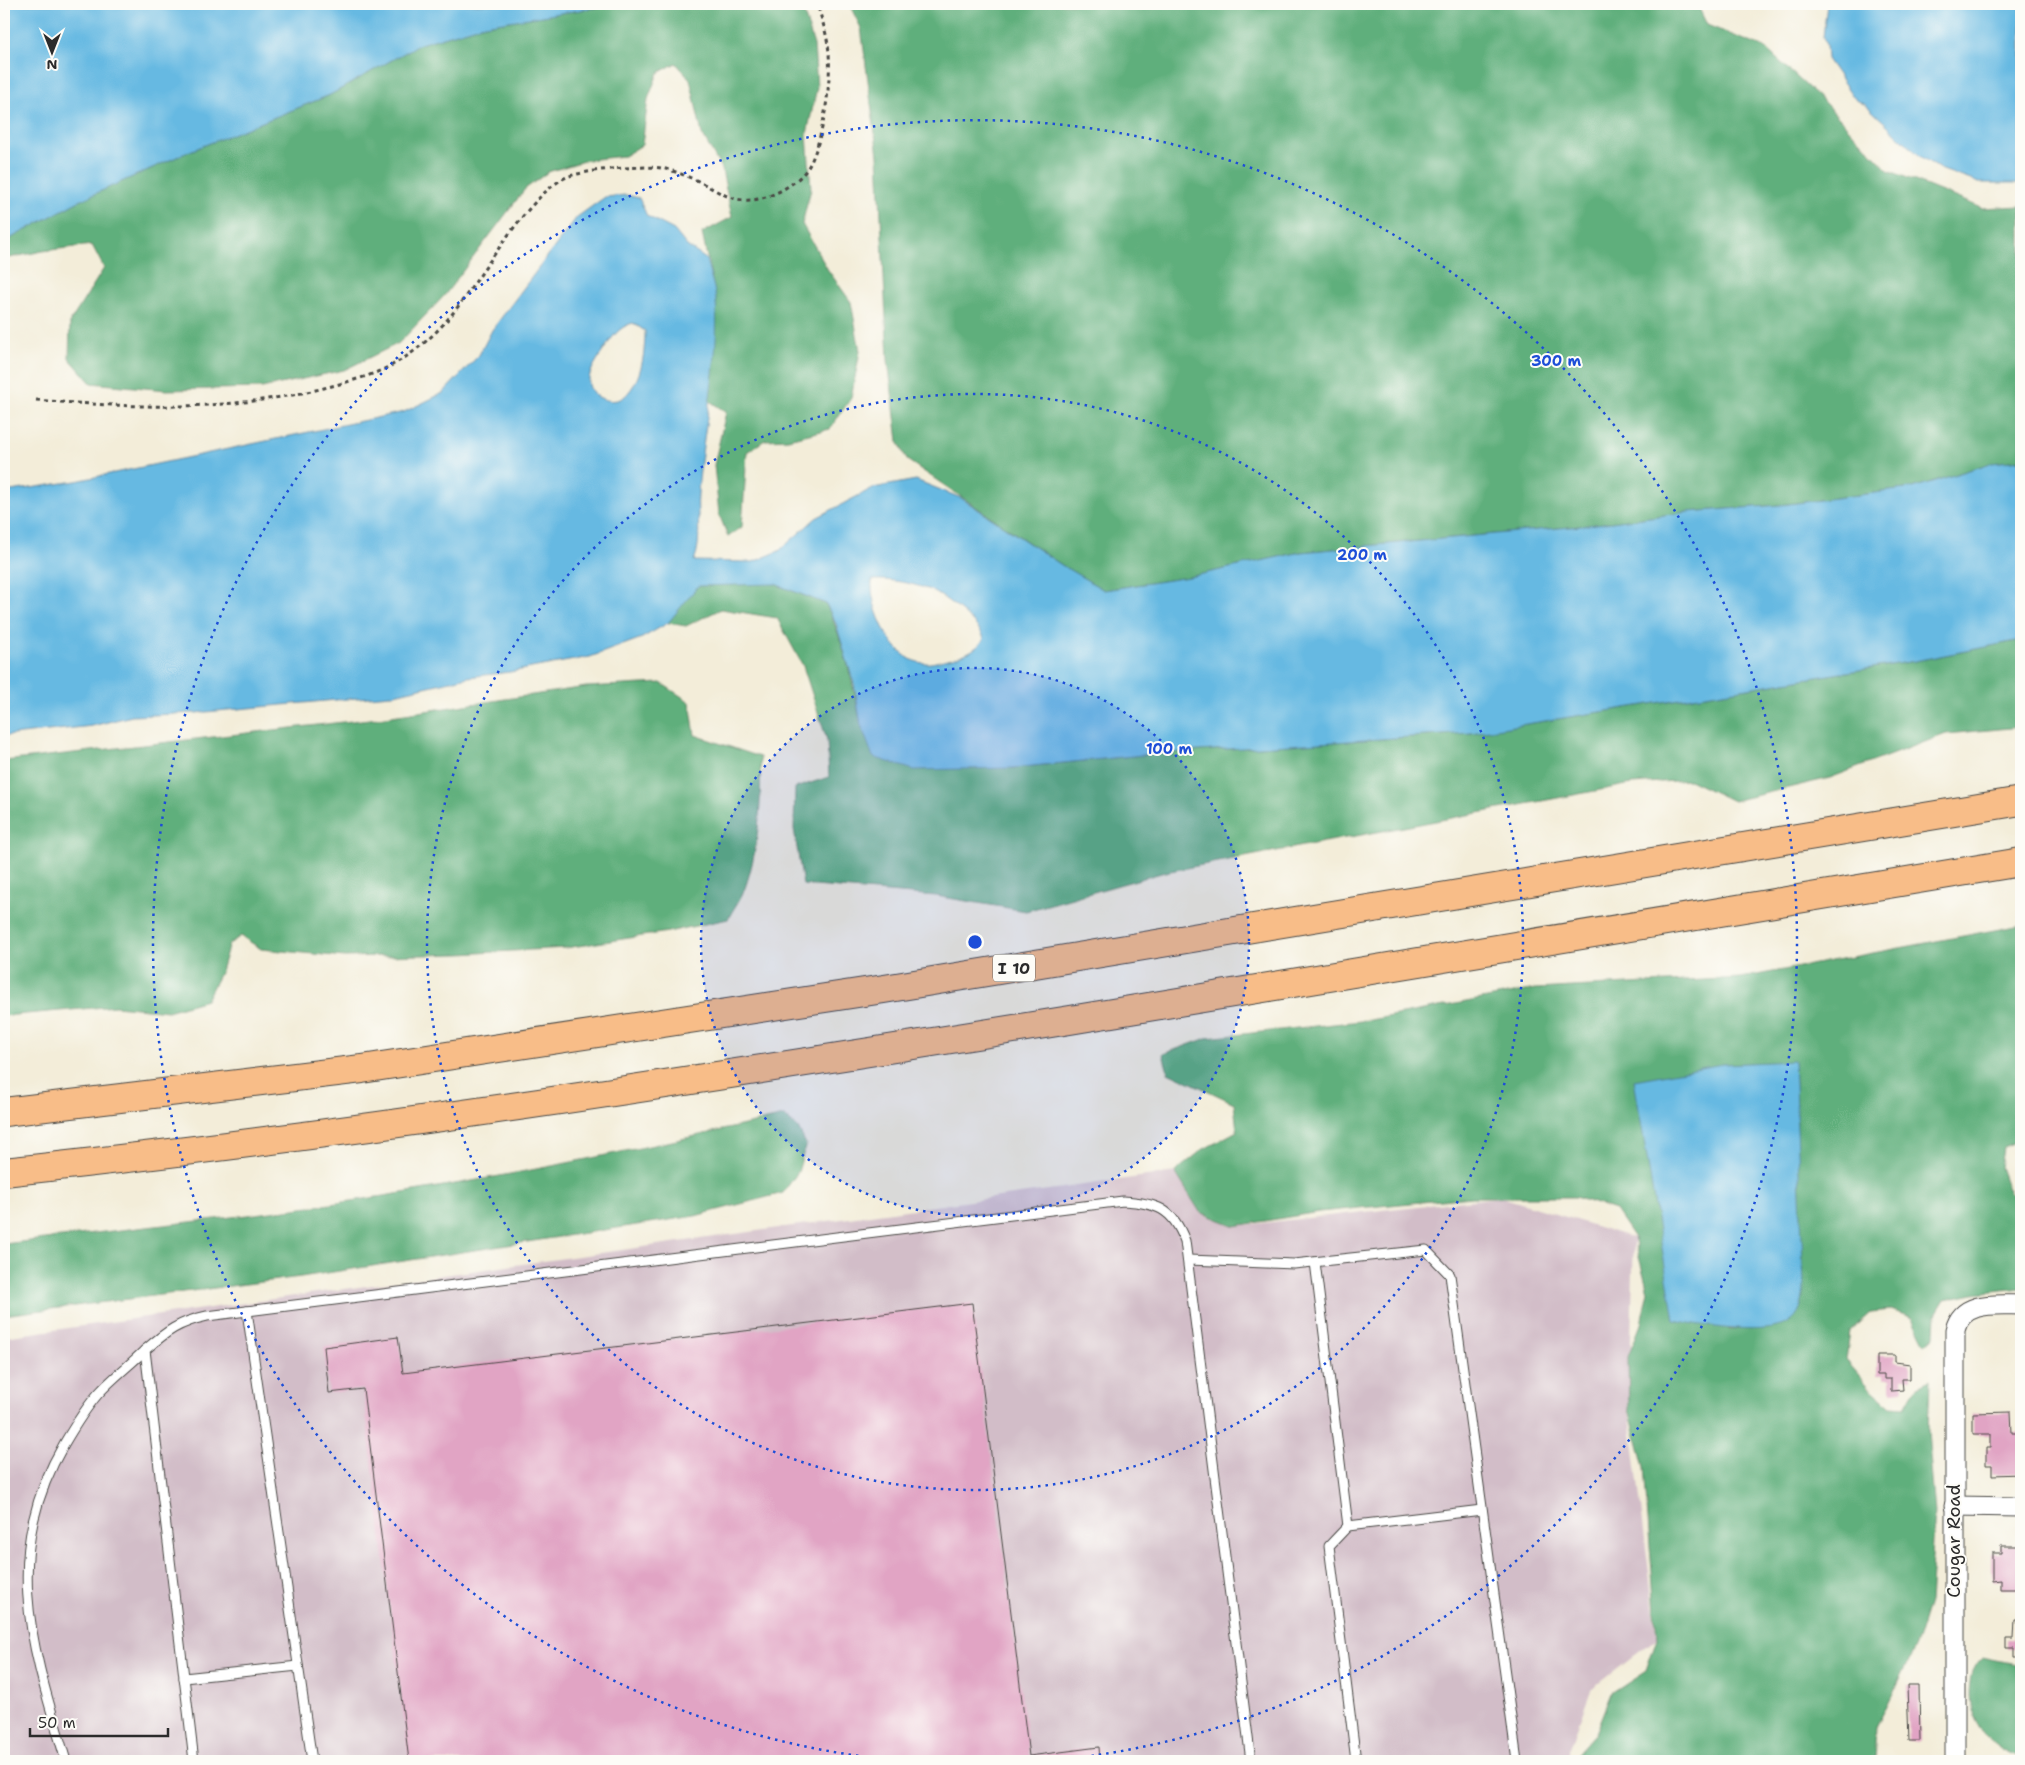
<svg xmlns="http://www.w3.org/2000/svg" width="2025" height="1765" font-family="'Shantell Sans',sans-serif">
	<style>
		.industrial { fill: #d2bdc8 }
		.forest { fill: #5eaf7c; stroke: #446d54; fill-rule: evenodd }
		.water { fill: #66b9e2; stroke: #487286; fill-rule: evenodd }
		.building { fill: #e1a4c4 }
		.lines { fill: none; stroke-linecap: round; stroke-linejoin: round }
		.service-casing { stroke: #494845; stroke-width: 11 }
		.minor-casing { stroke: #494845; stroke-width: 21 }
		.motorway-casing { stroke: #494845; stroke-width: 30 }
		.path { stroke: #494845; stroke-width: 3; stroke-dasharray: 4 4; stroke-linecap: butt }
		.service { stroke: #fff; stroke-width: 9 }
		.minor { stroke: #fff; stroke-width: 19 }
		.motorway { stroke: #f8bd88; stroke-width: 28 }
		.ring { fill: none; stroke: #1d4ed8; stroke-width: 2.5; stroke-dasharray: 2.5 5 }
		.labels { text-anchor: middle; stroke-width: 4; stroke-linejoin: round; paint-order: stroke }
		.shield { fill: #fdfcf7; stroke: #6a6a68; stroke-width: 1 }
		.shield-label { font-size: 16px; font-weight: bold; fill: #2b2b2b }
		.street-label { font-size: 18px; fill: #2b2b2b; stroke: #fdfcf7 }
		.centre { fill: #1d4ed8; stroke: #fdfcf7; stroke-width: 2.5 }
		.ring-label { font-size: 15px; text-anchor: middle; font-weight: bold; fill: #1d4ed8; stroke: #fdfcf7; stroke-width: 4; stroke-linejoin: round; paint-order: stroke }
	</style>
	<rect width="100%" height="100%" fill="#fdfcf7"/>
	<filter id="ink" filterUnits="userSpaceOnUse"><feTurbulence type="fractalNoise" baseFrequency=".02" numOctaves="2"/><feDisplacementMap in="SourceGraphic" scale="10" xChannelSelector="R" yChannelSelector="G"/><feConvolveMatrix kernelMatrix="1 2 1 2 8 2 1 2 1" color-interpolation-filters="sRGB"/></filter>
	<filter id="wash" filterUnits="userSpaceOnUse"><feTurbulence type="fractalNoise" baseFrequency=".0096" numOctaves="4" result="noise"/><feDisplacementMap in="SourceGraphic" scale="20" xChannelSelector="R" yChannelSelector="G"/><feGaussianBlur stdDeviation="1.12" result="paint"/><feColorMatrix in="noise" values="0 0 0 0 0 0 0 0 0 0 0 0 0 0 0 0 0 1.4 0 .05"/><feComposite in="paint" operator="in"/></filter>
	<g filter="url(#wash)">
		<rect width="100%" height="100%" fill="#f3edd9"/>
		<path class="industrial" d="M 1175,1172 L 1235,1226 L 1501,1197 L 1634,1238 L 1629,1409 L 1657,1638 L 1591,1690 L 1565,1761 L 4,1761 L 4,1337 Z"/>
		<g class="forest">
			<path d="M 619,4 L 801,4 L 814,45 L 817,87 L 807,134 L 811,189 L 802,224 L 828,270 L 851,302 L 860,351 L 851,398 L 830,429 L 788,439 L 765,440 L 747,452 L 742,527 L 728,537 L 719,514 L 714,465 L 726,412 L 708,400 L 714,362 L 716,299 L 702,233 L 732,217 L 722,170 L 702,134 L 690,79 L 676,63 L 658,73 L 648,99 L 642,145 L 624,156 L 587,160 L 548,172 L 525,189 L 444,296 L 399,343 L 344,370 L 262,388 L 166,390 L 91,383 L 69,358 L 70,322 L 104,268 L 92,245 L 43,251 L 4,259 L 4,242 L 79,201 L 190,151 L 330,95 L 420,44 L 484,25 Z"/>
			<path d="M 849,4 L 1697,4 L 1707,25 L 1765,48 L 1824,102 L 1888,170 L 1982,208 L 2021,206 L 2021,460 L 1991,463 L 1913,488 L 1781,505 L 1688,512 L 1581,526 L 1301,552 L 1189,577 L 1104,590 L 1063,566 L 907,460 L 898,441 L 888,360 L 878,156 L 861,28 Z"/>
			<path d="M 772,583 L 826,604 C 844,642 853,683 861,725 L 1013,768 L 1153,754 L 1471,733 L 1915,661 L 2021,640 L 2021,727 L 1946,734 L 1830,778 L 1733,801 L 1689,780 L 1632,784 L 1165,872 L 1026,911 L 936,896 L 803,885 L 794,829 L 795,788 L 829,777 L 827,740 L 803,666 L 777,618 L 721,609 L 686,626 L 668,623 L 697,586 Z"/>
			<path d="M 661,683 L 690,702 L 695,735 L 760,757 C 762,798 759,849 745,888 C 741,899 733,909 728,919 L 668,932 L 565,948 L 460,954 L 345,957 L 261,949 L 241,936 L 229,944 L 221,971 L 206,1000 L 168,1011 L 115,1006 L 4,1016 L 4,761 L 378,718 L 586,687 Z"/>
			<path d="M 2021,925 L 2021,1140 L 2003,1147 L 2000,1167 L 2007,1187 L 2021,1206 L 2021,1288 L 1974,1293 L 1945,1299 L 1936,1314 L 1935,1336 L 1926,1344 L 1913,1318 L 1891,1310 L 1871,1312 L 1850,1331 L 1846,1360 L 1870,1388 L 1891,1406 L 1905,1407 L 1917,1386 L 1930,1380 L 1928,1431 L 1935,1513 L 1929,1602 L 1915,1647 L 1876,1727 L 1874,1761 L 1570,1761 L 1595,1733 L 1611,1693 L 1646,1670 L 1657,1638 L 1644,1467 L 1629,1409 L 1628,1357 L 1641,1324 L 1648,1291 L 1634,1238 L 1615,1210 L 1575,1197 L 1472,1197 L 1319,1212 L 1235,1226 L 1200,1212 L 1175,1172 L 1202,1150 L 1237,1131 L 1234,1103 L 1168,1072 L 1163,1054 L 1207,1038 L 1370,1020 L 1535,989 L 1741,978 ZM 1794,1062 L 1803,1298 C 1791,1331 1759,1328 1729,1330 L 1722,1064 Z"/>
			<path d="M 784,1116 L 798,1128 L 806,1144 L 798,1172 L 783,1193 L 695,1216 L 301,1277 L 4,1315 L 4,1244 C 137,1227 270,1215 402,1193 C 531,1172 658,1145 784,1116 Z"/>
			<path d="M 1982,1657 L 2021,1665 L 2021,1757 C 1987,1748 1965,1716 1971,1681 C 1973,1670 1974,1665 1982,1657 Z"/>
		</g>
		<g class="water">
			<path d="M 4,4 L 619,4 L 484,25 L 420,44 L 330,95 L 190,151 L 79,201 L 4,242 Z"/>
			<path d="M 1827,4 L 2021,4 L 2021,183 L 1979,183 L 1940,169 L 1921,157 L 1867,106 L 1855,99 L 1827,59 L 1826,45 L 1823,37 Z"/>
			<path d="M 626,195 L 639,198 L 647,216 L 674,230 L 687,246 L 706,259 C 709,272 715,287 716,300 C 720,364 702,430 698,494 C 696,517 703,539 694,561 L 753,562 L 779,551 L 816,518 L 873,488 L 916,480 L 961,498 L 1063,566 L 1104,590 L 1189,577 L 1301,552 L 1581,526 L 1688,512 L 1781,505 L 1913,488 L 1991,463 L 2021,460 L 2021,640 L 1915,661 L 1471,733 L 1153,754 L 1013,768 L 914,770 L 873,757 L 861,725 L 854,684 L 836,624 L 826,604 L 775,584 L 698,586 L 668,623 L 642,638 L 590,657 L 510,672 L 468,677 L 390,695 L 195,713 L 132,716 L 92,726 L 4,736 L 4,492 L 76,481 L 404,412 L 443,393 L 479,355 L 492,330 L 577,217 L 605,197 ZM 633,323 L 645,331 C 645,353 642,380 625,396 C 613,407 586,397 589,379 C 590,370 598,359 603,351 C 611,339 618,327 633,323 ZM 872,580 C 890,579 912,583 930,590 C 944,596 981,624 984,639 C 976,651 962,656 948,659 C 941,660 933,664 925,663 C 893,663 869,607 872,580 Z"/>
			<path d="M 1794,1061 L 1804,1284 C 1804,1296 1802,1312 1792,1320 C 1770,1339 1700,1325 1674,1320 L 1634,1080 L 1722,1064 Z"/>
		</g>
		<g id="blocks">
			<g class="building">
				<path d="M 972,1303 L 1029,1756 L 1099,1747 L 1100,1761 L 409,1761 L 363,1389 L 329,1393 L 324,1347 L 398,1337 L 403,1373 Z"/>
				<path d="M 1877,1355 L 1895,1355 L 1895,1362 L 1910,1364 L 1910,1379 L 1902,1379 L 1903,1390 L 1891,1391 L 1891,1379 L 1884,1379 L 1884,1375 L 1877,1375 Z"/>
				<path d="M 2021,1367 L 2021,1377 L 2019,1377 L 2018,1368 Z"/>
				<path d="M 2011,1412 L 2012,1433 L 2021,1433 L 2021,1474 L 1992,1475 L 1992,1465 L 1986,1465 L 1986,1448 L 1990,1448 L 1990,1434 L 1973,1434 L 1973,1413 Z"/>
				<path d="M 2001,1546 L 2021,1546 L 2021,1589 L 2001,1589 L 2001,1580 L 1992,1581 L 1992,1553 L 2001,1553 Z"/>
				<path d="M 2015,1620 L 2021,1620 L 2021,1657 L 2014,1657 L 2014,1648 L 2006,1648 L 2006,1639 L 2014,1639 Z"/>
				<path d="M 1907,1686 L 1919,1686 L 1920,1741 L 1909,1741 Z"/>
			</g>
		</g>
	</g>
	<g filter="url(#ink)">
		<use href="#blocks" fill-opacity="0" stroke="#494845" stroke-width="1"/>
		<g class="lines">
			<g class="service-casing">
				<g id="service">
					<path d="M 1188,1260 L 1294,1264 L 1426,1250 L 1450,1275 L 1517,1761"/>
					<path d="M 1315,1262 L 1348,1526 L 1482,1510"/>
					<path d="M 247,1311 L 312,1761"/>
					<path d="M 1348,1526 L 1329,1546 L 1356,1761"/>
					<path d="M 184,1678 L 298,1666"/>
					<path d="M 66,1761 C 32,1647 0,1555 64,1444 C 74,1427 85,1409 98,1394 C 112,1378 130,1365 145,1350"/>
					<path d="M 194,1761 L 145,1350 C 167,1331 179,1322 207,1316 L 1123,1201 C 1156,1203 1173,1208 1185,1241 L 1251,1761"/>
				</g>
			</g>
			<g class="minor-casing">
				<g id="minor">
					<path d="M 1954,1506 L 2021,1507"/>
					<path d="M 1955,1761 L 1955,1330 C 1962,1300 1996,1305 2021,1305"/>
				</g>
			</g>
			<g class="motorway-casing">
				<g id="motorway">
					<path d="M 4,1112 L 362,1069 L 884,989 L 2021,801"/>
					<path d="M 4,1172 C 361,1134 716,1077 1070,1020 C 1387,968 1704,916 2021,862"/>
				</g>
			</g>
			<path class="path" d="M 36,400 C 133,408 228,412 324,388 C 347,382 373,376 394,364 C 416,352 437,333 453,313 C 481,278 529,193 567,177 C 583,170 645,165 661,168 C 671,170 682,174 691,178 C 710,185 724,199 744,200 C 766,202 800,184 810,164 C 824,137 833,74 828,45 C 826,31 821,17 817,4"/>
			<use href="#service" class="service"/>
			<use href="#minor" class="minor"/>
			<use href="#motorway" class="motorway"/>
		</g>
	</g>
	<circle cx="975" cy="942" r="274" fill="#1d4ed8" fill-opacity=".12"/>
	<g class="ring">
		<circle cx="975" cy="942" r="274"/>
		<circle cx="975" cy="942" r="548"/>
		<path d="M903 1761A822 822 0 1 1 1047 1761"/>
	</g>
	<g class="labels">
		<rect class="shield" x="993" y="954.5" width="42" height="27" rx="4"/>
		<g class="shield-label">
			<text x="1014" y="974">I 10</text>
		</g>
		<g class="street-label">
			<text transform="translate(1954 1541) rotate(-90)" y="6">Cougar Road</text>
		</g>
	</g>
	<circle cx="975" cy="942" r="8" class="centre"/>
	<g class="ring-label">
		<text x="1556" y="366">300 m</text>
		<text x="1362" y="560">200 m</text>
		<text x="1169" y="754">100 m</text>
	</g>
	<rect width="2025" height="1765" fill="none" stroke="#fdfcf7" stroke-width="20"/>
	<g transform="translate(52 52) rotate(180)" stroke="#fdfcf7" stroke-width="4" paint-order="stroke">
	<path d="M0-4L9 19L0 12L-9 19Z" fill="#2b2b2b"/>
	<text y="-8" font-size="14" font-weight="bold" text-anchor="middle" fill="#2b2b2b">N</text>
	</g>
	<path d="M30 1728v8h138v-8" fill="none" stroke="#2b2b2b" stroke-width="2.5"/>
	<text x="38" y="1728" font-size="15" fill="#2b2b2b" stroke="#fdfcf7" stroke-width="4" paint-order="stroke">50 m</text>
</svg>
